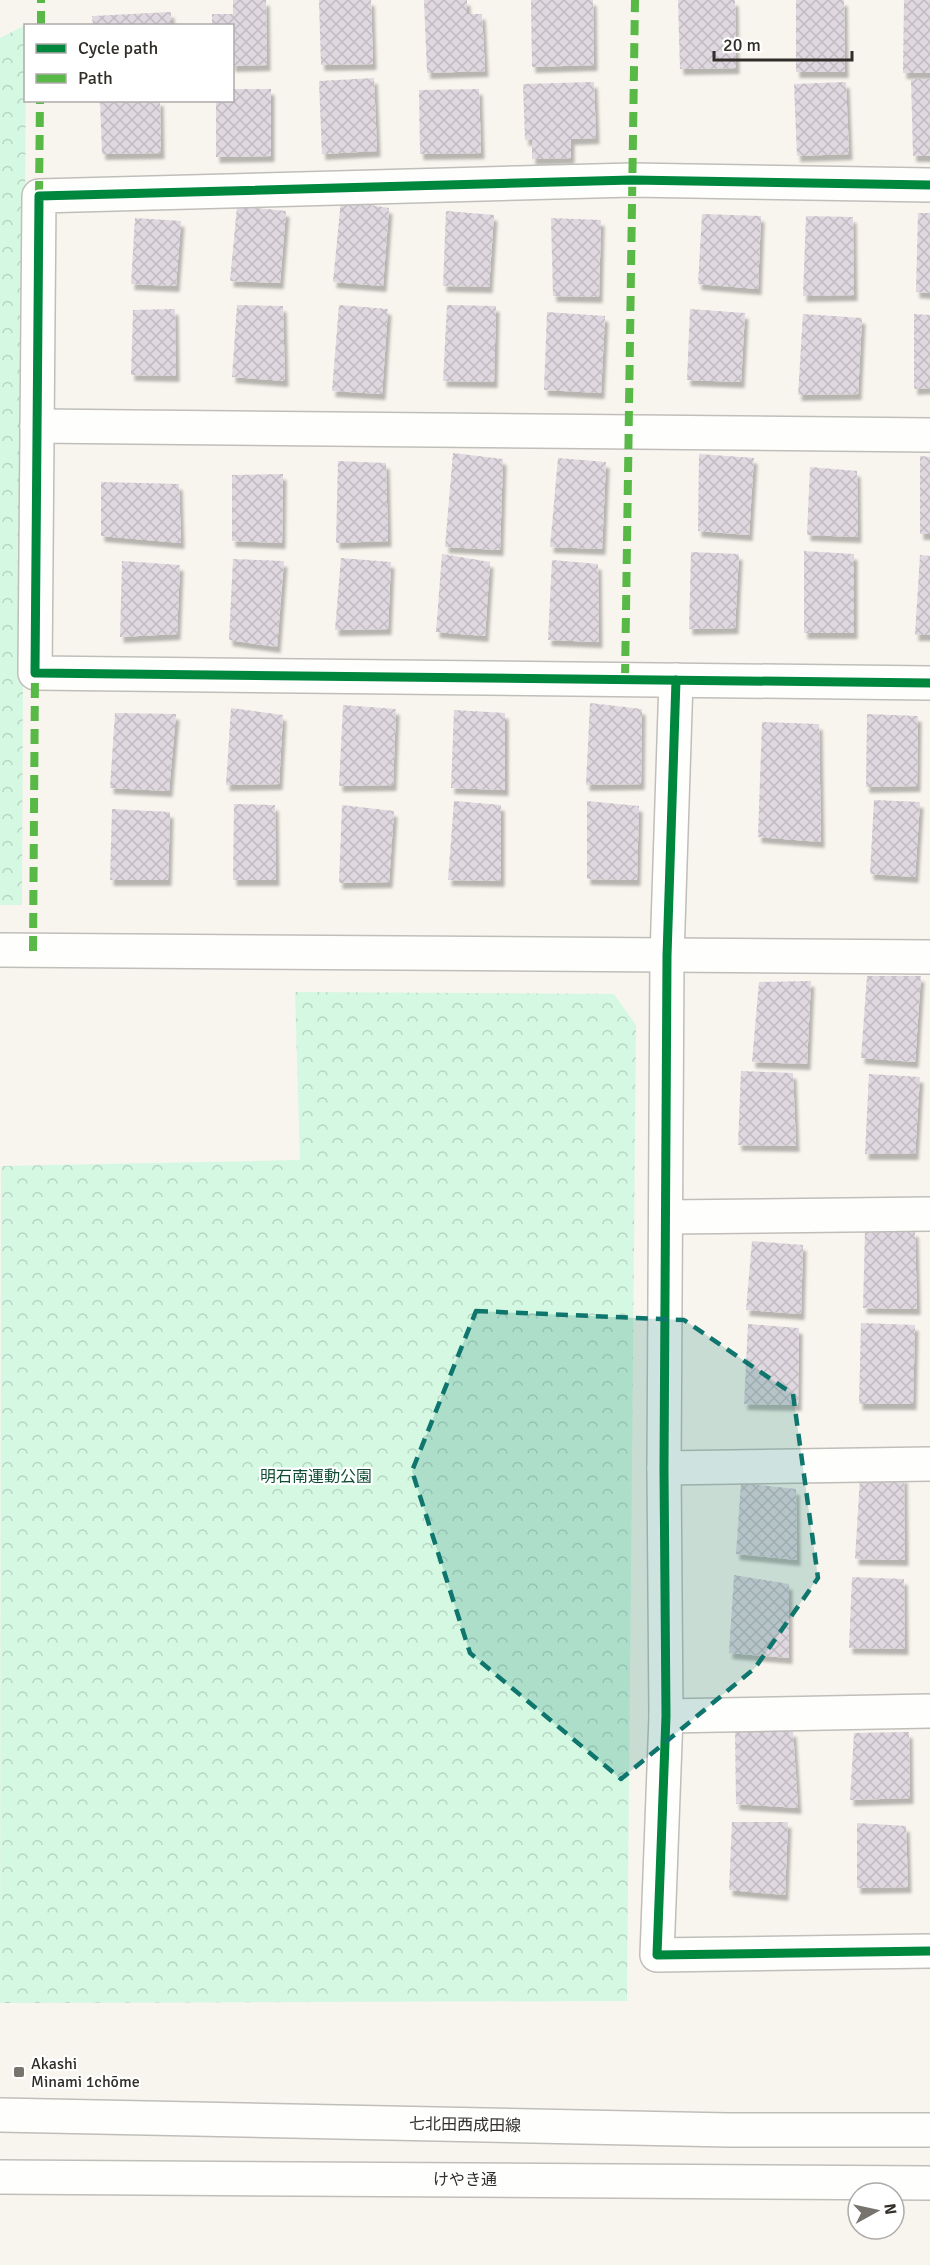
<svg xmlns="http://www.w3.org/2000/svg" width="930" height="2265" font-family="Signika,'Noto Sans JP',sans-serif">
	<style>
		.park { fill: url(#park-crowns) }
		.building { fill: url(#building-cross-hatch); filter: url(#shadow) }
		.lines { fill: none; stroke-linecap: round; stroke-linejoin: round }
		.minor-casing { stroke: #c0beb9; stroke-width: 36 }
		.minor { stroke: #fefefc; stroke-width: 33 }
		.quiet { stroke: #58b947; stroke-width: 8; stroke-dasharray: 15 8; stroke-linecap: butt }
		.cycleway-casing { stroke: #fff; stroke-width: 13 }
		.cycleway { stroke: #00873e; stroke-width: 9 }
		.marked { fill: #0f766e; fill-opacity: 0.2; stroke: #0f766e; stroke-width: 4.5; stroke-dasharray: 12 8; stroke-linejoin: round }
		.poi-dot { fill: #77746e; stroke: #fff; stroke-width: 2 }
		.labels { text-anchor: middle; stroke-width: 4.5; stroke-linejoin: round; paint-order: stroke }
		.park-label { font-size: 16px; fill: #104d34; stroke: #fff }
		.poi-label { font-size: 16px; fill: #312e29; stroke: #fff; text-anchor: start }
		.street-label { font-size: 16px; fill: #312e29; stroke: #fff }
	</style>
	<defs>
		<pattern id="park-crowns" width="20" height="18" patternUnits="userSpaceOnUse" patternTransform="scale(1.5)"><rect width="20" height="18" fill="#d5f8e2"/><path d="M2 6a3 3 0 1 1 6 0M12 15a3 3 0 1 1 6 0" fill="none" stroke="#b7d5c2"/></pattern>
		<pattern id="building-cross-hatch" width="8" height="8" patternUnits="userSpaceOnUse" patternTransform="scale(1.5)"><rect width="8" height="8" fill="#e0d8e0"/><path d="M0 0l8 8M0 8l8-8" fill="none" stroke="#c1bac0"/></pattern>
		<filter id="shadow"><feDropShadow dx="3.5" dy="6" stdDeviation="1.5" flood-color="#0004"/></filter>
	</defs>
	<rect width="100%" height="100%" fill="#f8f5ee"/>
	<g class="park">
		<path d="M 26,25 L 22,905 L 0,905 L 0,38 Z"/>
		<path d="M 295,992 L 614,994 L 636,1025 L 627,2001 L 0,2003 L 1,1166 L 300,1160 Z"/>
	</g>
	<g class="building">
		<path d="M 233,0 L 266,0 L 267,65 L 232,66 L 232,26 L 212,26 L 212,14 L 233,14 Z"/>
		<path d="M 319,0 L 371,0 L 373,64 L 321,65 Z"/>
		<path d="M 424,0 L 467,0 L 467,14 L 482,14 L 485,71 L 427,73 Z"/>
		<path d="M 531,0 L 593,0 L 594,65 L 532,67 Z"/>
		<path d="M 678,0 L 735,0 L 736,68 L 680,69 Z"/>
		<path d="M 796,0 L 844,0 L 845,72 L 796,72 Z"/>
		<path d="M 904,0 L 930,0 L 930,73 L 903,73 Z"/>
		<path d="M 171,12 L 171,26 L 93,26 L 92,16 Z"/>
		<path d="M 374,78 L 377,151 L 322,154 L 319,81 Z"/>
		<path d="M 911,79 L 930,79 L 930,156 L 913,156 Z"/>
		<path d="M 594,82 L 596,138 L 571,139 L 571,158 L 532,159 L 532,139 L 525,140 L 523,84 Z"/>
		<path d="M 846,82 L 849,154 L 797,156 L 794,84 Z"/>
		<path d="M 232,89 L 271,89 L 271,156 L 216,157 L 216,100 L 232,100 Z"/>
		<path d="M 479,89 L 481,153 L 420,154 L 419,90 Z"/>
		<path d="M 100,100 L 160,100 L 161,153 L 102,154 Z"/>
		<path d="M 341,200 L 389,208 L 383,286 L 333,282 Z"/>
		<path d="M 237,206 L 286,211 L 280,283 L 230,281 Z"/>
		<path d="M 446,211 L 494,215 L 489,287 L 443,286 Z"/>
		<path d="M 918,213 L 930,213 L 930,293 L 916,292 Z"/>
		<path d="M 702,214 L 761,216 L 758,289 L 698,284 Z"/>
		<path d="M 806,216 L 853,217 L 854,295 L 803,296 Z"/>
		<path d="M 135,218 L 181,221 L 176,286 L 131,284 Z"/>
		<path d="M 551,218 L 601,220 L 599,297 L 553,296 Z"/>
		<path d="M 237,305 L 283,306 L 285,381 L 232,377 Z"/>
		<path d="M 339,305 L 388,309 L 382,394 L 332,391 Z"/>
		<path d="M 447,305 L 496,306 L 494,382 L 443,381 Z"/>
		<path d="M 175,309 L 176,376 L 131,375 L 133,310 Z"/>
		<path d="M 690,309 L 745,313 L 741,382 L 687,380 Z"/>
		<path d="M 547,312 L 605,316 L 601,393 L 544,390 Z"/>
		<path d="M 803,314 L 862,318 L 858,394 L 798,395 Z"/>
		<path d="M 914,314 L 930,315 L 930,388 L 914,389 Z"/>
		<path d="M 453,453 L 503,459 L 500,550 L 445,547 Z"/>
		<path d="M 699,454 L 754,458 L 749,535 L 698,531 Z"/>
		<path d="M 920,456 L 930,457 L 930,534 L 920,534 Z"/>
		<path d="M 558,458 L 606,462 L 602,549 L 550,547 Z"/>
		<path d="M 338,461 L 386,463 L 388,541 L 336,543 Z"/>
		<path d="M 810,467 L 857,471 L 858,537 L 807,535 Z"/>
		<path d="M 283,474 L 282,543 L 232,541 L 232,475 Z"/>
		<path d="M 101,482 L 179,484 L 181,543 L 101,536 Z"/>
		<path d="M 804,551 L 854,554 L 854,633 L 804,633 Z"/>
		<path d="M 691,552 L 739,554 L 735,628 L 689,629 Z"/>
		<path d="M 442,554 L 490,562 L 485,636 L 436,632 Z"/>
		<path d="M 920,555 L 930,556 L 930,635 L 915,635 Z"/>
		<path d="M 341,558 L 391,562 L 388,629 L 335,630 Z"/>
		<path d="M 233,559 L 284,561 L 277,647 L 229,640 Z"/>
		<path d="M 552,560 L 598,564 L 599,642 L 548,640 Z"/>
		<path d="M 122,561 L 180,565 L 177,634 L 120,637 Z"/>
		<path d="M 590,703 L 642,709 L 641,784 L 586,785 Z"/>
		<path d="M 343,705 L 396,709 L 393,785 L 339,786 Z"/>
		<path d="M 231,708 L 283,715 L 279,784 L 226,785 Z"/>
		<path d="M 454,710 L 505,713 L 505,790 L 451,788 Z"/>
		<path d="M 115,713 L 176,714 L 169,791 L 110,788 Z"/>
		<path d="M 867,714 L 918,716 L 917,786 L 866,787 Z"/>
		<path d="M 762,722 L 819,724 L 821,842 L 758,837 Z"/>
		<path d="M 874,800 L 920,802 L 915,877 L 870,874 Z"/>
		<path d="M 454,801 L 501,805 L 501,881 L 448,880 Z"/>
		<path d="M 587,801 L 639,806 L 637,880 L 587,879 Z"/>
		<path d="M 234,804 L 275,805 L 276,880 L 233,880 Z"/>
		<path d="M 342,805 L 394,811 L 389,882 L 339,883 Z"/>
		<path d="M 112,809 L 170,812 L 168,880 L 110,880 Z"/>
		<path d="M 867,976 L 921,976 L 915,1062 L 861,1058 Z"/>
		<path d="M 811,981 L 807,1064 L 752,1062 L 759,982 Z"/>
		<path d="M 741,1071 L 793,1073 L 796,1146 L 738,1145 Z"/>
		<path d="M 869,1074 L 920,1077 L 915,1154 L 865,1154 Z"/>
		<path d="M 865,1231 L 915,1231 L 917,1309 L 863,1308 Z"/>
		<path d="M 752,1241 L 803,1245 L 801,1314 L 746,1310 Z"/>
		<path d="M 861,1323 L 915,1325 L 913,1404 L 859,1404 Z"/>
		<path d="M 748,1324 L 799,1328 L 798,1405 L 744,1404 Z"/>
		<path d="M 904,1477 L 905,1560 L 855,1559 L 860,1478 Z"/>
		<path d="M 741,1483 L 796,1489 L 797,1560 L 736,1554 Z"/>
		<path d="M 734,1575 L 789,1584 L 789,1658 L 729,1653 Z"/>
		<path d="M 852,1577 L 904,1579 L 905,1649 L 849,1648 Z"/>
		<path d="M 735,1730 L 793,1731 L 798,1808 L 736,1804 Z"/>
		<path d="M 909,1732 L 910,1798 L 850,1800 L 854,1733 Z"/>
		<path d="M 732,1822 L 788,1822 L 785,1895 L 729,1890 Z"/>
		<path d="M 857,1823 L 906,1826 L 908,1887 L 857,1888 Z"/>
	</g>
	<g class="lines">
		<g class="minor-casing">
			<g id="minor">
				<path d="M 930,185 L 632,180 L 39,196 L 35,673 L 930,683"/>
				<path d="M 37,426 L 930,435"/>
				<path d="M 676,680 L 667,956 L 664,1468 L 666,1716 L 657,1955 L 930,1951"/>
				<path d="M 0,950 L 930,957"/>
				<path d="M 667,1217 L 930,1214"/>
				<path d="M 664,1468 L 930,1464"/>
				<path d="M 666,1716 L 930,1711"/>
				<path d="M 0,2115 L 729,2130 L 930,2130"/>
				<path d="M 0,2177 L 930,2183"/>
			</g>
		</g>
		<use href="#minor" class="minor"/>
		<g class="quiet">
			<path d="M 41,26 L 41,0"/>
			<path d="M 39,196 L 40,100"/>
			<path d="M 625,679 L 635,0"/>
			<path d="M 33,951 L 35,673"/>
		</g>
		<g class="cycleway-casing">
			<g id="cycleway">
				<path d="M 930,185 L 632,180 L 39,196 L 35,673 L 930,683"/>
				<path d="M 676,680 L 667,956 L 664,1468 L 666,1716 L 657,1955 L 930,1951"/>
			</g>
		</g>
		<use href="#cycleway" class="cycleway"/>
	</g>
	<path class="marked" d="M 476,1311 L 684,1320 L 793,1394 L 818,1578 L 755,1668 L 621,1779 L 470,1653 L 412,1471 Z"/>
	<rect class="poi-dot" x="13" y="2066" width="12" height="12" rx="3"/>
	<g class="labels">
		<g class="park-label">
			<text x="316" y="1482">明石南運動公園</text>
		</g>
		<g class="poi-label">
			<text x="31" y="2069">Akashi<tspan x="31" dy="18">Minami 1chōme</tspan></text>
		</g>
		<g class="street-label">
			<text transform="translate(465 2124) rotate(1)" y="6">七北田西成田線</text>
			<text x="465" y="2185">けやき通</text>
		</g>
	</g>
	<rect x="24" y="24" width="210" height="78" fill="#ffffff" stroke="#adaba9" stroke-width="1.5"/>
	<rect x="36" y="44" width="30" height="9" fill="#00873e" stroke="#adaba9" stroke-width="1.5"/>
	<text x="78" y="54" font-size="18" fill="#312e29">Cycle path</text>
	<rect x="36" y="74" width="30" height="9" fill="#58b947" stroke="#adaba9" stroke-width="1.5"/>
	<text x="78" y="84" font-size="18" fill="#312e29">Path</text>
	<g transform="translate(876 2211) rotate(82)"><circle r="28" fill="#ffffff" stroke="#adaba9" stroke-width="1.5"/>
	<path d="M0-4.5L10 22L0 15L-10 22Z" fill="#77746e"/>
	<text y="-9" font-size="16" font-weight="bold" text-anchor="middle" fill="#312e29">N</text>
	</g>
	<path d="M714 51v9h138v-9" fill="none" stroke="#312e29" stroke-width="3"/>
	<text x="723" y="51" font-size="18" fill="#312e29" stroke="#ffffff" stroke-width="4.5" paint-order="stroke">20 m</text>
</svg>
